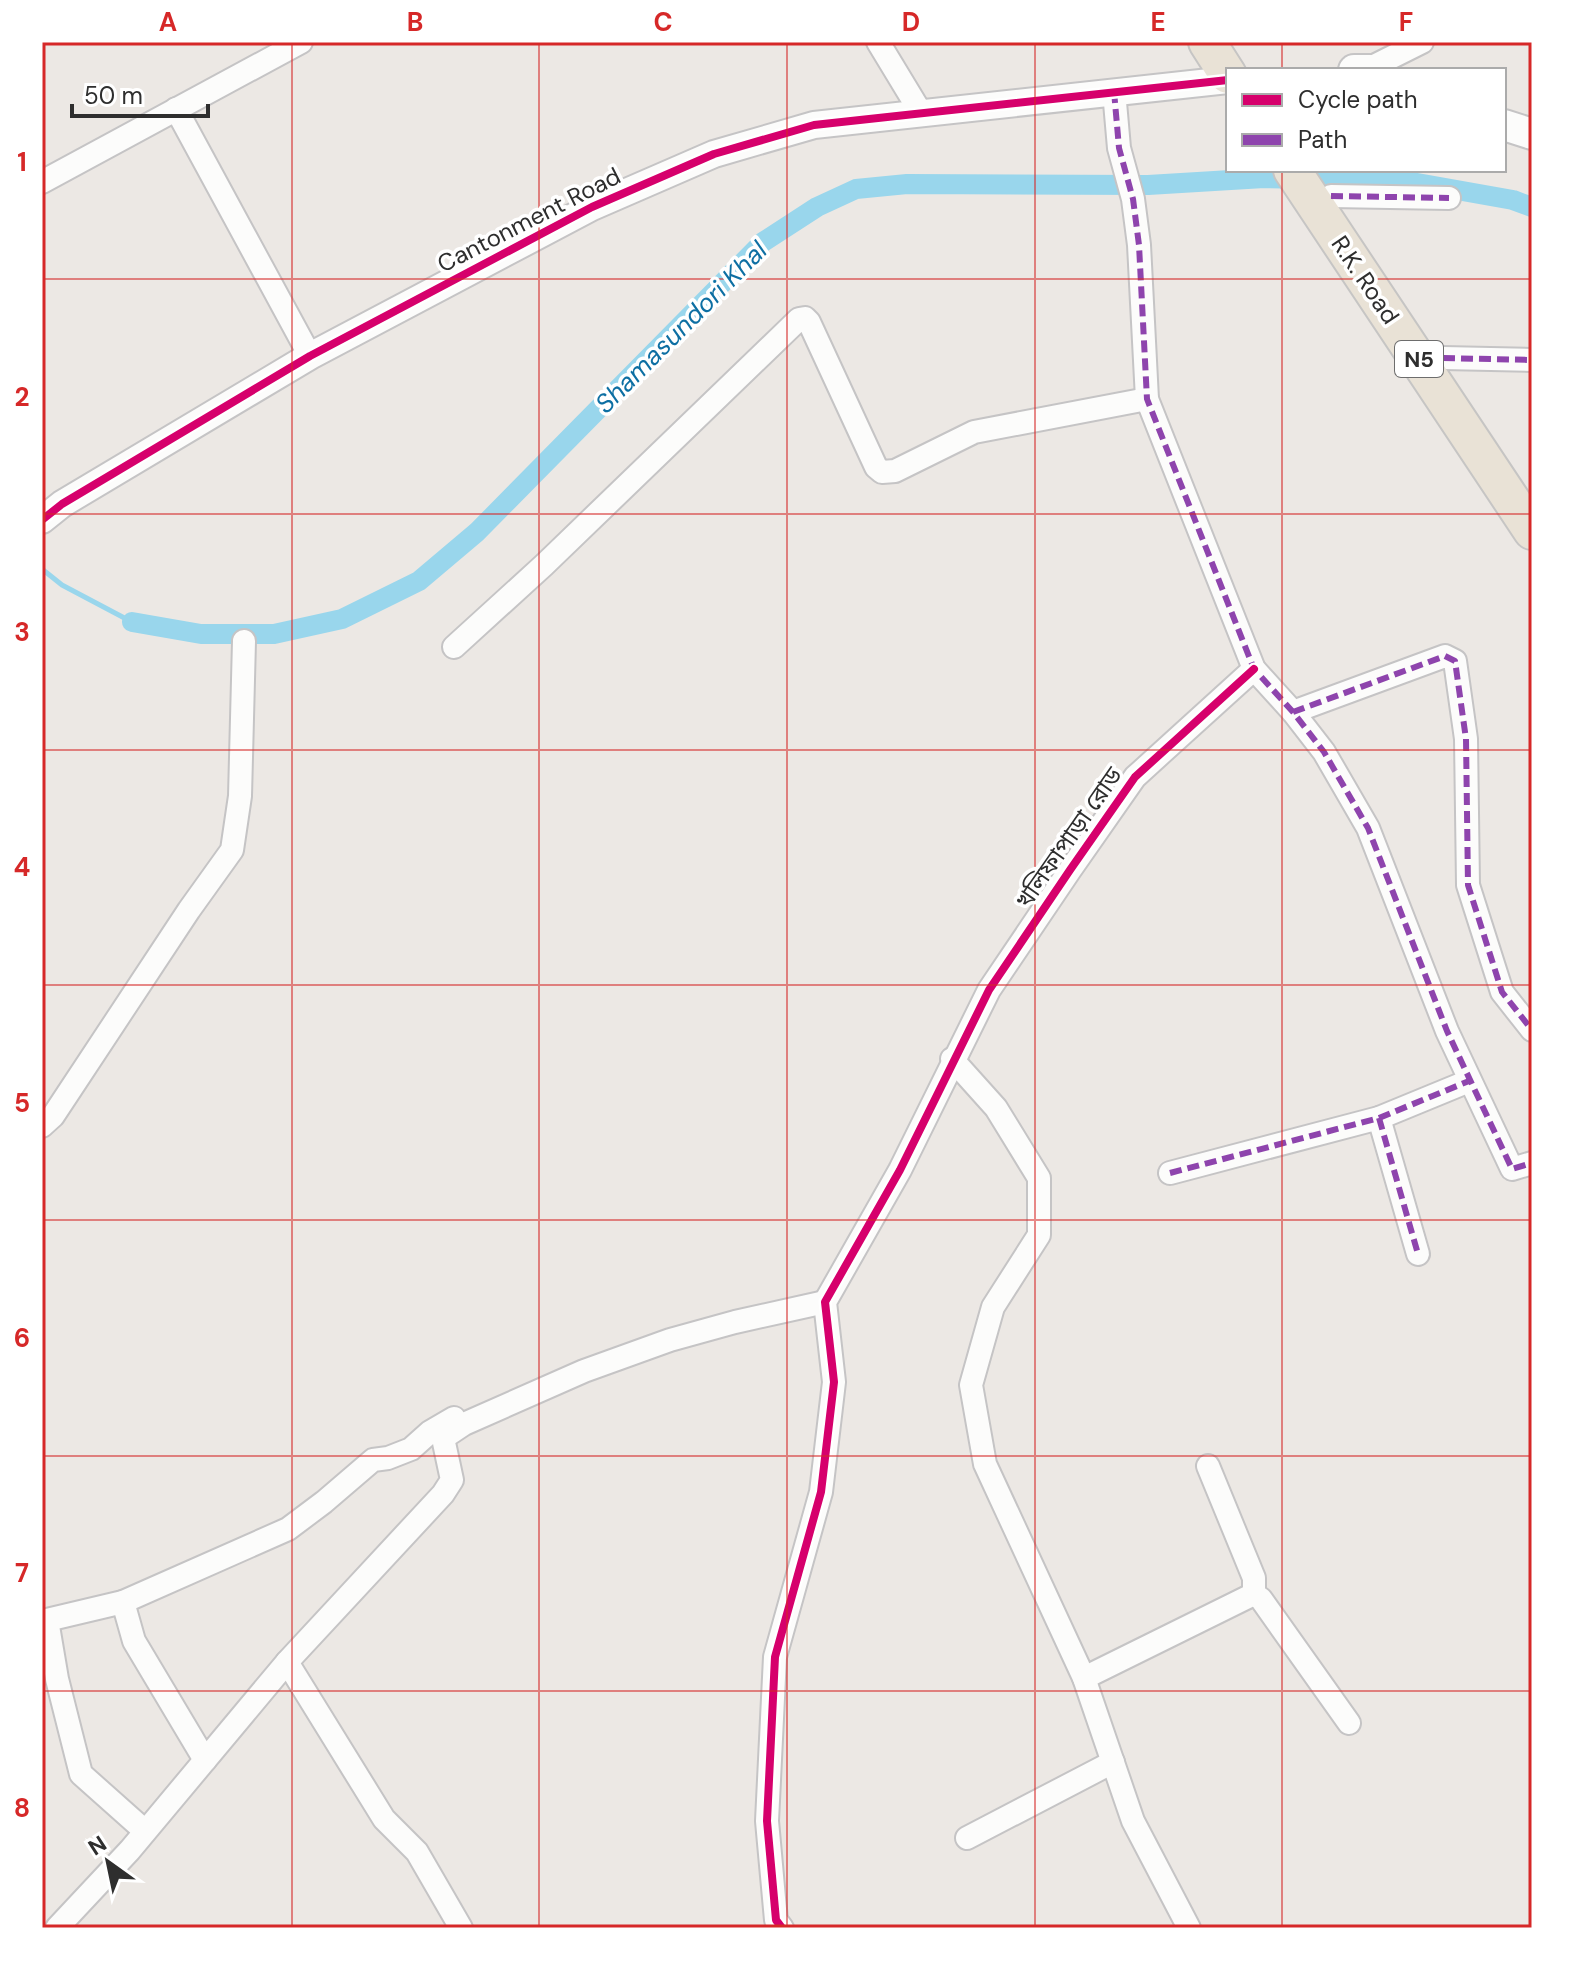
<svg xmlns="http://www.w3.org/2000/svg" width="1574" height="1970" font-family="'DM Sans','Noto Sans Bengali',sans-serif">
	<style>
		.lines { fill: none; stroke-linecap: round; stroke-linejoin: round }
		.stream { stroke: #99d6ec; stroke-width: 5 }
		.canal { stroke: #99d6ec; stroke-width: 20 }
		.minor-casing { stroke: #c5c4c5; stroke-width: 26 }
		.tertiary-casing { stroke: #c5c4c5; stroke-width: 30 }
		.secondary-casing { stroke: #c5c4c5; stroke-width: 34 }
		.trunk-casing { stroke: #c6c5c4; stroke-width: 40 }
		.minor { stroke: #fcfcfb; stroke-width: 22 }
		.tertiary { stroke: #fcfcfb; stroke-width: 26 }
		.secondary { stroke: #fcfcfb; stroke-width: 30 }
		.trunk { stroke: #e9e2d6; stroke-width: 36 }
		.quiet { stroke: #8e44ad; stroke-width: 6; stroke-dasharray: 12 6; stroke-linecap: butt }
		.cycleway-casing { stroke: #fff; stroke-width: 13 }
		.cycleway { stroke: #d6006c; stroke-width: 8 }
		.grid { fill: none; stroke: #d62828; stroke-width: 2; stroke-opacity: 0.55 }
		.labels { text-anchor: middle; stroke-width: 7; stroke-linejoin: round; paint-order: stroke }
		.shield { fill: #fff; stroke: #6d6d6d; stroke-width: 2 }
		.shield-label { font-size: 22px; font-weight: bold; fill: #2e2e2e }
		.street-label { font-size: 24px; fill: #2e2e2e; stroke: #fff }
		.water-label { font-size: 26px; font-style: italic; fill: #0d6fa3; stroke: #fff }
		.neatline { fill: none; stroke: #d62828; stroke-width: 3 }
		.grid-label { font-size: 26px; text-anchor: middle; font-weight: bold; fill: #d62828 }
	</style>
	<rect width="100%" height="100%" fill="#ece8e4"/>
	<g class="lines">
		<path class="stream" d="M 42,569 L 62,585 L 132,622"/>
		<path class="canal" d="M 132,622 L 201,634 L 274,634 L 342,619 L 419,581 L 477,532 L 763,242 L 817,207 L 856,189 L 907,184 L 1148,185 L 1264,178 L 1406,181 L 1513,200 L 1532,207"/>
		<g class="minor-casing">
			<g id="minor">
				<path d="M 878,42 L 921,113"/>
				<path d="M 1368,69 L 1422,42"/>
				<path d="M 1114,91 L 1119,148 L 1133,199 L 1139,245 L 1147,399 L 1254,669 L 1293,712 L 1324,752 L 1368,828 L 1447,1031 L 1512,1169 L 1532,1163"/>
				<path d="M 176,109 L 310,356"/>
				<path d="M 42,182 L 301,42"/>
				<path d="M 1331,196 L 1449,198"/>
				<path d="M 1443,358 L 1532,360"/>
				<path d="M 454,647 L 544,565 L 799,319 L 805,318 L 809,322 L 876,467 L 882,472 L 895,471 L 974,432 L 1147,399"/>
				<path d="M 1293,712 L 1445,656 L 1455,661 L 1466,739 L 1468,885 L 1502,992 L 1532,1030"/>
				<path d="M 952,1059 L 996,1108 L 1039,1178 L 1039,1235 L 993,1307 L 971,1385 L 985,1464 L 1084,1678 L 1133,1821 L 1189,1928"/>
				<path d="M 1379,1118 L 1418,1254"/>
				<path d="M 42,1126 L 53,1116 L 189,910 L 232,850 L 240,796 L 244,641"/>
				<path d="M 1170,1173 L 1379,1118 L 1469,1081"/>
				<path d="M 1208,1466 L 1254,1578 L 1254,1594"/>
				<path d="M 123,1602 L 288,1529 L 324,1502 L 373,1460 L 388,1458 L 411,1449 L 430,1432 L 454,1418"/>
				<path d="M 287,1662 L 384,1819 L 417,1852 L 461,1928"/>
				<path d="M 1084,1678 L 1254,1594 L 1261,1599 L 1349,1723"/>
				<path d="M 145,1831 L 81,1774 L 57,1679 L 47,1620 L 123,1602 L 134,1641 L 205,1760"/>
				<path d="M 967,1838 L 1113,1762"/>
				<path d="M 57,1928 L 130,1850 L 287,1662 L 443,1494 L 452,1480 L 443,1438 L 464,1424 L 584,1371 L 670,1340 L 735,1322 L 825,1302"/>
				<path d="M 782,1928 L 776,1920 L 767,1821 L 775,1657 L 821,1492 L 834,1382 L 825,1302 L 900,1170 L 989,990 L 1070,870 L 1135,777 L 1254,669"/>
			</g>
		</g>
		<g class="tertiary-casing">
			<path id="tertiary" d="M 42,520 L 62,504 L 310,356 L 592,207 L 714,154 L 814,125 L 1228,80"/>
		</g>
		<g class="secondary-casing">
			<g id="secondary">
				<path d="M 1354,70 L 1370,70"/>
				<path d="M 1504,125 L 1532,134"/>
			</g>
		</g>
		<g class="trunk-casing">
			<g id="trunk">
				<path d="M 1207,42 L 1228,75"/>
				<path d="M 1292,170 L 1532,531"/>
			</g>
		</g>
		<use href="#minor" class="minor"/>
		<use href="#tertiary" class="tertiary"/>
		<use href="#secondary" class="secondary"/>
		<use href="#trunk" class="trunk"/>
		<g class="quiet">
			<path d="M 1114,91 L 1119,148 L 1133,199 L 1139,245 L 1147,399 L 1254,669 L 1293,712 L 1324,752 L 1368,828 L 1447,1031 L 1512,1169 L 1532,1163"/>
			<path d="M 1331,196 L 1449,198"/>
			<path d="M 1443,358 L 1532,360"/>
			<path d="M 1293,712 L 1445,656 L 1455,661 L 1466,739 L 1468,885 L 1502,992 L 1532,1030"/>
			<path d="M 1379,1118 L 1418,1254"/>
			<path d="M 1170,1173 L 1379,1118 L 1469,1081"/>
		</g>
		<g class="cycleway-casing">
			<g id="cycleway">
				<path d="M 42,520 L 62,504 L 310,356 L 592,207 L 714,154 L 814,125 L 1228,80"/>
				<path d="M 782,1928 L 776,1920 L 767,1821 L 775,1657 L 821,1492 L 834,1382 L 825,1302 L 900,1170 L 989,990 L 1070,870 L 1135,777 L 1254,669"/>
			</g>
		</g>
		<use href="#cycleway" class="cycleway"/>
	</g>
	<path class="grid" d="M 292,42 L 292,1928M 539,42 L 539,1928M 787,42 L 787,1928M 1035,42 L 1035,1928M 1282,42 L 1282,70M 1282,170 L 1282,1928M 42,279 L 1532,279M 42,514 L 1532,514M 42,750 L 1532,750M 42,985 L 1532,985M 42,1220 L 1532,1220M 42,1456 L 1532,1456M 42,1691 L 1532,1691"/>
	<g class="labels">
		<rect class="shield" x="1395" y="341" width="48" height="36" rx="6"/>
		<g class="shield-label">
			<text x="1419" y="367">N5</text>
		</g>
		<g class="street-label">
			<text transform="translate(529 220) rotate(-27)" y="8">Cantonment Road</text>
			<text transform="translate(1365 280) rotate(56)" y="8">R.K. Road</text>
			<text transform="translate(1069 838) rotate(-55)" y="8">খলিফাপাড়া রোড</text>
		</g>
		<g class="water-label">
			<text transform="translate(681 327) rotate(-45)" y="9">Shamasundori Khal</text>
		</g>
	</g>
	<rect width="1574" height="1970" fill="none" stroke="#ffffff" stroke-width="88"/>
	<rect x="1226" y="68" width="280" height="104" fill="#ffffff" stroke="#ababab" stroke-width="2"/>
	<rect x="1242" y="94" width="40" height="12" fill="#d6006c" stroke="#ababab" stroke-width="2"/>
	<text x="1298" y="108" font-size="24" fill="#2e2e2e">Cycle path</text>
	<rect x="1242" y="134" width="40" height="12" fill="#8e44ad" stroke="#ababab" stroke-width="2"/>
	<text x="1298" y="148" font-size="24" fill="#2e2e2e">Path</text>
	<g transform="translate(108 1862) rotate(327)" stroke="#ffffff" stroke-width="6" paint-order="stroke">
	<path d="M0-6L14 30L0 20L-14 30Z" fill="#2e2e2e"/>
	<text y="-12" font-size="22" font-weight="bold" text-anchor="middle" fill="#2e2e2e">N</text>
	</g>
	<path d="M72 104v12h136v-12" fill="none" stroke="#2e2e2e" stroke-width="4"/>
	<text x="84" y="104" font-size="24" fill="#2e2e2e" stroke="#ffffff" stroke-width="6" paint-order="stroke">50 m</text>
	<rect x="44" y="44" width="1486" height="1882" class="neatline"/>
	<g class="grid-label">
		<text x="168" y="31">A</text>
		<text x="415" y="31">B</text>
		<text x="663" y="31">C</text>
		<text x="911" y="31">D</text>
		<text x="1158" y="31">E</text>
		<text x="1406" y="31">F</text>
		<text x="22" y="171">1</text>
		<text x="22" y="406">2</text>
		<text x="22" y="641">3</text>
		<text x="22" y="876">4</text>
		<text x="22" y="1112">5</text>
		<text x="22" y="1347">6</text>
		<text x="22" y="1582">7</text>
		<text x="22" y="1817">8</text>
	</g>
</svg>
